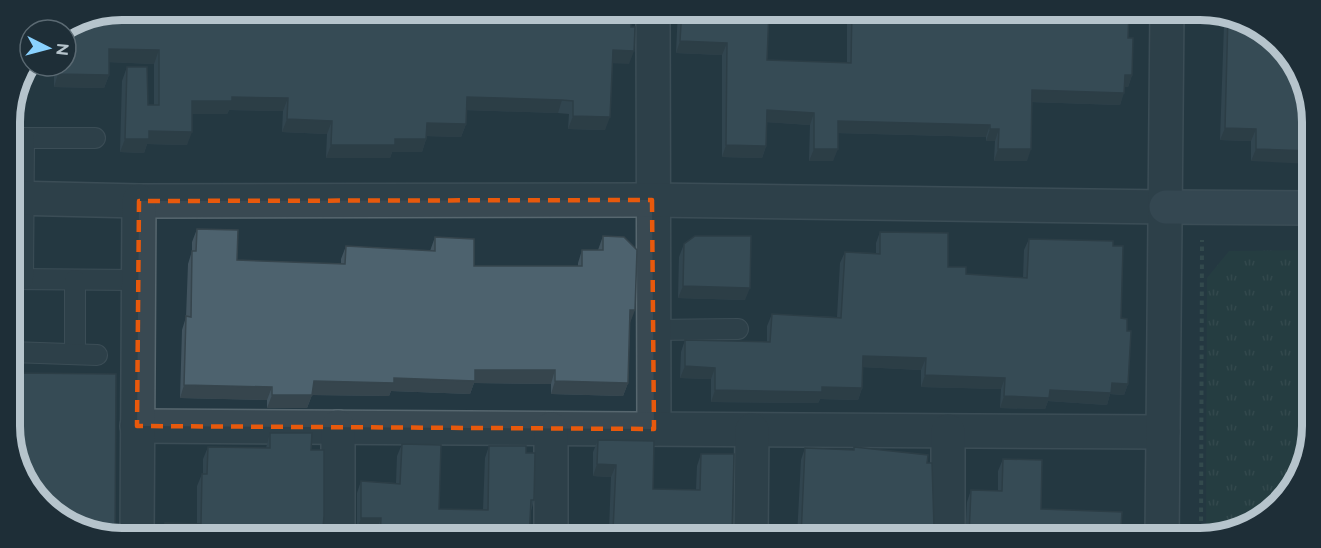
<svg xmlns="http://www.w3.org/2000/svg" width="1321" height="548" font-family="Raleway,sans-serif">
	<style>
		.park { fill: url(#park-tufts) }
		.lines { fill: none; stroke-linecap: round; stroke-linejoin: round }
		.lane-casing { stroke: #57676f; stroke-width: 22 }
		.street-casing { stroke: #57676f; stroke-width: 36 }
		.secondary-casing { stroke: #57676f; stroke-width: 36 }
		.path { stroke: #455f5c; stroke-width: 4; stroke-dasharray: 4.5 4.5; stroke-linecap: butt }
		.lane { stroke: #394952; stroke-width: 20 }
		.street { stroke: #394952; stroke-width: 33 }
		.secondary { stroke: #475965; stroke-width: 33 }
		.wall { fill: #42545f }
		.shaded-wall { fill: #36454d }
		.building { fill: #4d626e; stroke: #36454d; stroke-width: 1.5 }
		.marked { fill: none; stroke: #e8590c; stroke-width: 4.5; stroke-dasharray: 12 8; stroke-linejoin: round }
		.rim { fill: none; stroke: #b6c4cc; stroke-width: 8 }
	</style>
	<defs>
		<pattern id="park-tufts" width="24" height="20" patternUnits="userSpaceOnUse" patternTransform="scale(1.5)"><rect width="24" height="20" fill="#274340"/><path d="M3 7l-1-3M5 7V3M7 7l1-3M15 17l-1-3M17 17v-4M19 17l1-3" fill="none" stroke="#445c5a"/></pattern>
	</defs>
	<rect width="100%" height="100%" fill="#243842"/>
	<path class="park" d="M 1311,250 L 1312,427 L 1304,469 L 1268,516 L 1206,539 L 1207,278 L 1229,251 Z"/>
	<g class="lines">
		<g class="lane-casing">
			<g id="lane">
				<path d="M 9,138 L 95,138"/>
				<path d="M 12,279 L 138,280"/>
				<path d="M 23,279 L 24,138"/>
				<path d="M 75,280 L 75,354"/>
				<path d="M 653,330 L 738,329"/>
				<path d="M 11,352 L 97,355"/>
			</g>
		</g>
		<g class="street-casing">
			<g id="street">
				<path d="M 653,9 L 654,429"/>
				<path d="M 10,198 L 139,201 L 652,200 L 1166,207"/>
				<path d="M 137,426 L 1163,432"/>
				<path d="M 137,539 L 139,201"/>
				<path d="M 338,539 L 338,427"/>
				<path d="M 551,539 L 551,429"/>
				<path d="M 751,539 L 752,430"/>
				<path d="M 948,539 L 948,431"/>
				<path d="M 1162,539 L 1167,9"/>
			</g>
		</g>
		<g class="secondary-casing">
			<path id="secondary" d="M 1166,207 L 1311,208"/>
		</g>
		<path class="path" d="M 1201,539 L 1202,240"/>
		<use href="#lane" class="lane"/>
		<use href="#street" class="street"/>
		<use href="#secondary" class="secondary"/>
	</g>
	<g class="wall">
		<path d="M 678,9 L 769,9 L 767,60 L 847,63 L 847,9 L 1129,9 L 1128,38 L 1132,75 L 1128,87 L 1125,87 L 1120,105 L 1032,102 L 1027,161 L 994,161 L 995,141 L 986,141 L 986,137 L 838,133 L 833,161 L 809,161 L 810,125 L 767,122 L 766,146 L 762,158 L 722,157 L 722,55 L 676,53 Z"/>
		<path d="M 1227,14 L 1242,17 L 1311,106 L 1251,161 L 1251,141 L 1220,140 L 1224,25 Z"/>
		<path d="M 66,30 L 629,64 L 612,63 L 605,130 L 568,129 L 569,114 L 558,113 L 466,110 L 466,124 L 461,137 L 427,136 L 422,152 L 392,152 L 390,158 L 326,158 L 327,134 L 282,132 L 283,111 L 229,110 L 227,114 L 192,114 L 187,145 L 147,144 L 144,153 L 120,152 L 122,81 L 127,67 L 148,105 L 154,105 L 154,64 L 109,62 L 109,75 L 104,88 L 54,87 L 54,66 L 66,66 Z"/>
		<path d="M 197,229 L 237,260 L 341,264 L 341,259 L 346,246 L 430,251 L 435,237 L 474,266 L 578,266 L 578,263 L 582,250 L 598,250 L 603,236 L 630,323 L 628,383 L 623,396 L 551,394 L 551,384 L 474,383 L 470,394 L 391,391 L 389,396 L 312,395 L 307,408 L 267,408 L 267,400 L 180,398 L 182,330 L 186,317 L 188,264 L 192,251 L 192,242 Z"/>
		<path d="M 880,232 L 948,267 L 966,274 L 1023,278 L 1024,250 L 1029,239 L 1113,246 L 1128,384 L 1124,395 L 1110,394 L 1107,405 L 1048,401 L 1045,409 L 1000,408 L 1001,389 L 921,387 L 921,370 L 863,367 L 862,388 L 858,400 L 820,399 L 818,403 L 711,402 L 711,379 L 680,378 L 681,352 L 685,340 L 767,342 L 767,326 L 772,314 L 837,317 L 840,263 L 845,252 L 876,253 L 876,243 Z"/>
		<path d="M 684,244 L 745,300 L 678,298 L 679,257 Z"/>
		<path d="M 270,433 L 311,450 L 322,539 L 160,539 L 160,535 L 165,523 L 197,524 L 197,486 L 202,474 L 203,474 L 203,459 L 208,447 L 266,448 Z"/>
		<path d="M 598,440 L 653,489 L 696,490 L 697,466 L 701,454 L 732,534 L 609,531 L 611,477 L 593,476 L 593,452 Z"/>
		<path d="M 402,444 L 439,509 L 483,510 L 485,458 L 489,446 L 526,453 L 534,500 L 531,511 L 529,539 L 376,539 L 377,530 L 357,530 L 357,493 L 361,481 L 396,483 L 397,456 Z"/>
		<path d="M 854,447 L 927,463 L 934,528 L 937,537 L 797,537 L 801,460 L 805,448 L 853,450 Z"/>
		<path d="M 1003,459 L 1041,509 L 1120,539 L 965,539 L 967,502 L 971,490 L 998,491 L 998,471 Z"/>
	</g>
	<g class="shaded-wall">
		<path d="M 787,9 L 824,9 L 822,14 L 786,13 Z"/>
		<path d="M 680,41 L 727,43 L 722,55 L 676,53 Z"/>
		<path d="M 109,49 L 159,50 L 154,64 L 104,62 Z"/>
		<path d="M 613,50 L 634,51 L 629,64 L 608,63 Z"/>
		<path d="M 58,74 L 109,75 L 104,88 L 54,87 Z"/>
		<path d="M 1125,75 L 1132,75 L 1128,87 L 1121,87 Z"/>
		<path d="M 1032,90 L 1124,93 L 1120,105 L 1028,102 Z"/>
		<path d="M 232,97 L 288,98 L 283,111 L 229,110 L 227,114 L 187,114 L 192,101 Z"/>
		<path d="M 467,97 L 562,100 L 558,113 L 462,110 Z"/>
		<path d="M 767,110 L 814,113 L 810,125 L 763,122 Z"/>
		<path d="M 573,116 L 610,117 L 605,130 L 568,129 Z"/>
		<path d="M 287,119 L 332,121 L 327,134 L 282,132 Z"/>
		<path d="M 838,121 L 990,125 L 986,137 L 833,133 Z"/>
		<path d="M 427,123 L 466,124 L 461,137 L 422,136 Z"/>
		<path d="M 1225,128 L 1256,129 L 1251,141 L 1220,140 Z"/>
		<path d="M 990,129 L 999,129 L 995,141 L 986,141 Z"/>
		<path d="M 149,131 L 192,132 L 187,145 L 147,144 L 144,153 L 120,152 L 125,139 Z"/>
		<path d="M 395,139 L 426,139 L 422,152 L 392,152 L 390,158 L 326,158 L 331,145 Z"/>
		<path d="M 726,145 L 766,146 L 762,158 L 722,157 Z"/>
		<path d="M 814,149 L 838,149 L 833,161 L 809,161 Z"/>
		<path d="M 998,149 L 1031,149 L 1027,161 L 994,161 Z"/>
		<path d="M 1256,149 L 1311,151 L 1311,164 L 1251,161 Z"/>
		<path d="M 683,286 L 750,288 L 745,300 L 678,298 Z"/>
		<path d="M 630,310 L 635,310 L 630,323 Z"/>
		<path d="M 863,356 L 926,358 L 921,370 L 859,367 Z"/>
		<path d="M 685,366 L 715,368 L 711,379 L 680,378 Z"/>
		<path d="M 475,370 L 555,370 L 551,384 L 474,383 L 470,394 L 391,391 L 389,396 L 309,395 L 314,381 L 394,378 Z"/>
		<path d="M 925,375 L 1005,378 L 1001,389 L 921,387 Z"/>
		<path d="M 555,381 L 628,383 L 623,396 L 551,394 Z"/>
		<path d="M 1112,383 L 1128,384 L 1124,395 L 1110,394 L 1107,405 L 1048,401 L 1045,409 L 1000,408 L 1004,396 L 1050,390 Z"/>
		<path d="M 184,385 L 272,387 L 267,400 L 180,398 Z"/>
		<path d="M 822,387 L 862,388 L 858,400 L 820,399 L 818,403 L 711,402 L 715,390 Z"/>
		<path d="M 272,395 L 312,395 L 307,408 L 267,408 Z"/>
		<path d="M 597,464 L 616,465 L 611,477 L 593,476 Z"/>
		<path d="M 361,518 L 381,518 L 377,530 L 357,530 Z"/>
	</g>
	<g class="building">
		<path d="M 121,9 L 631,9 L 631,27 L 635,27 L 634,51 L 613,50 L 610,117 L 573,116 L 573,101 L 562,100 L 467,97 L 466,124 L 427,123 L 426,139 L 395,139 L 395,145 L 331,145 L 332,121 L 287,119 L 288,98 L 232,97 L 232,101 L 192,101 L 192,132 L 149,131 L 149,139 L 125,139 L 127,67 L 147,67 L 148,105 L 159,105 L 159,50 L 109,49 L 109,75 L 58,74 L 59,66 L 66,66 L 66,30 Z"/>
		<path d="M 682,9 L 769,9 L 767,60 L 851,63 L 852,9 L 1129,9 L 1128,38 L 1133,38 L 1132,75 L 1125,75 L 1124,93 L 1032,90 L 1031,149 L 998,149 L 999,129 L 990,129 L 990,125 L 838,121 L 838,149 L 814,149 L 814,113 L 767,110 L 766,146 L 726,145 L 727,43 L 680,41 Z"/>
		<path d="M 1228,15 L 1242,17 L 1289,53 L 1311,106 L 1311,151 L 1256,149 L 1256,129 L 1225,128 Z"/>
		<path d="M 197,229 L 238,230 L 237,260 L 345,264 L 346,246 L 435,251 L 435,237 L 474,239 L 474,266 L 582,266 L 582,250 L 603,250 L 603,236 L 624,237 L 637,250 L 635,310 L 630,310 L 628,383 L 555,381 L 555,370 L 475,370 L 475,381 L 394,378 L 394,383 L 314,381 L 312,395 L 272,395 L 272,387 L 184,385 L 186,316 L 191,317 L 192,251 L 196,251 Z"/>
		<path d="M 880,232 L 948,233 L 948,267 L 966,267 L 966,274 L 1027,278 L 1029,239 L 1113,241 L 1113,246 L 1123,246 L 1121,318 L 1127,319 L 1127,331 L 1131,331 L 1128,384 L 1112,383 L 1111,393 L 1050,390 L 1049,398 L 1004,396 L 1005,378 L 925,375 L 926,358 L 863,356 L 862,388 L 822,387 L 822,392 L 715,390 L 715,368 L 685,366 L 685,340 L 770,342 L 772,314 L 841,318 L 845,252 L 880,254 Z"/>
		<path d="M 695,236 L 751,236 L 750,288 L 683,286 L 684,244 Z"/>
		<path d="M 11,373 L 116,374 L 115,538 L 79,531 L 32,495 L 11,448 Z"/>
		<path d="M 270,433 L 312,433 L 311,450 L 324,450 L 324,516 L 322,539 L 164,539 L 165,523 L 201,524 L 202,474 L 207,474 L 208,447 L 270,448 Z"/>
		<path d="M 598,440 L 654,441 L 653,489 L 700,490 L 701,454 L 734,454 L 732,534 L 738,534 L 742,539 L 608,539 L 608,531 L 613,531 L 616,465 L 597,464 Z"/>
		<path d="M 402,444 L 441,445 L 439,509 L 488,510 L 489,446 L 526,446 L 526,453 L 535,453 L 534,500 L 531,500 L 529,539 L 380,539 L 381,518 L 361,518 L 361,481 L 400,484 Z"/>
		<path d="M 854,447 L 928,455 L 927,463 L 932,463 L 934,528 L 937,537 L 939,539 L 769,539 L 772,536 L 801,537 L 805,448 L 854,450 Z"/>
		<path d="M 1003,459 L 1042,460 L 1041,509 L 1122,512 L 1120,539 L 966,539 L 969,536 L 971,490 L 1002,491 Z"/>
	</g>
	<path d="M0 0H1321V548H0ZM 652,200 L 654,429 L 137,426 L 139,201 Z" fill="#243842" fill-opacity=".55" fill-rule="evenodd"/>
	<path class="marked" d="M 652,200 L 654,429 L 137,426 L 139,201 Z"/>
	<path d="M0 0H1321V548H0ZM122 20H1200A102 102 0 0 1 1302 122V426A102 102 0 0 1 1200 528H122A102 102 0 0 1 20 426V122A102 102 0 0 1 122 20Z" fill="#1e2e37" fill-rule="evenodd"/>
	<path class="rim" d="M122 20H1200A102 102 0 0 1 1302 122V426A102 102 0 0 1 1200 528H122A102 102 0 0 1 20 426V122A102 102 0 0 1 122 20Z"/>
	<g transform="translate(48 48) rotate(96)"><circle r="28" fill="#1e2e37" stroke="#5b6a73" stroke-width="1.5"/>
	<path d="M0-4.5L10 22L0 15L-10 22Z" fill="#89d1fe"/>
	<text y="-9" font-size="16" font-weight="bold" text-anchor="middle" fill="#b6c4cc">N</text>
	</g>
</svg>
